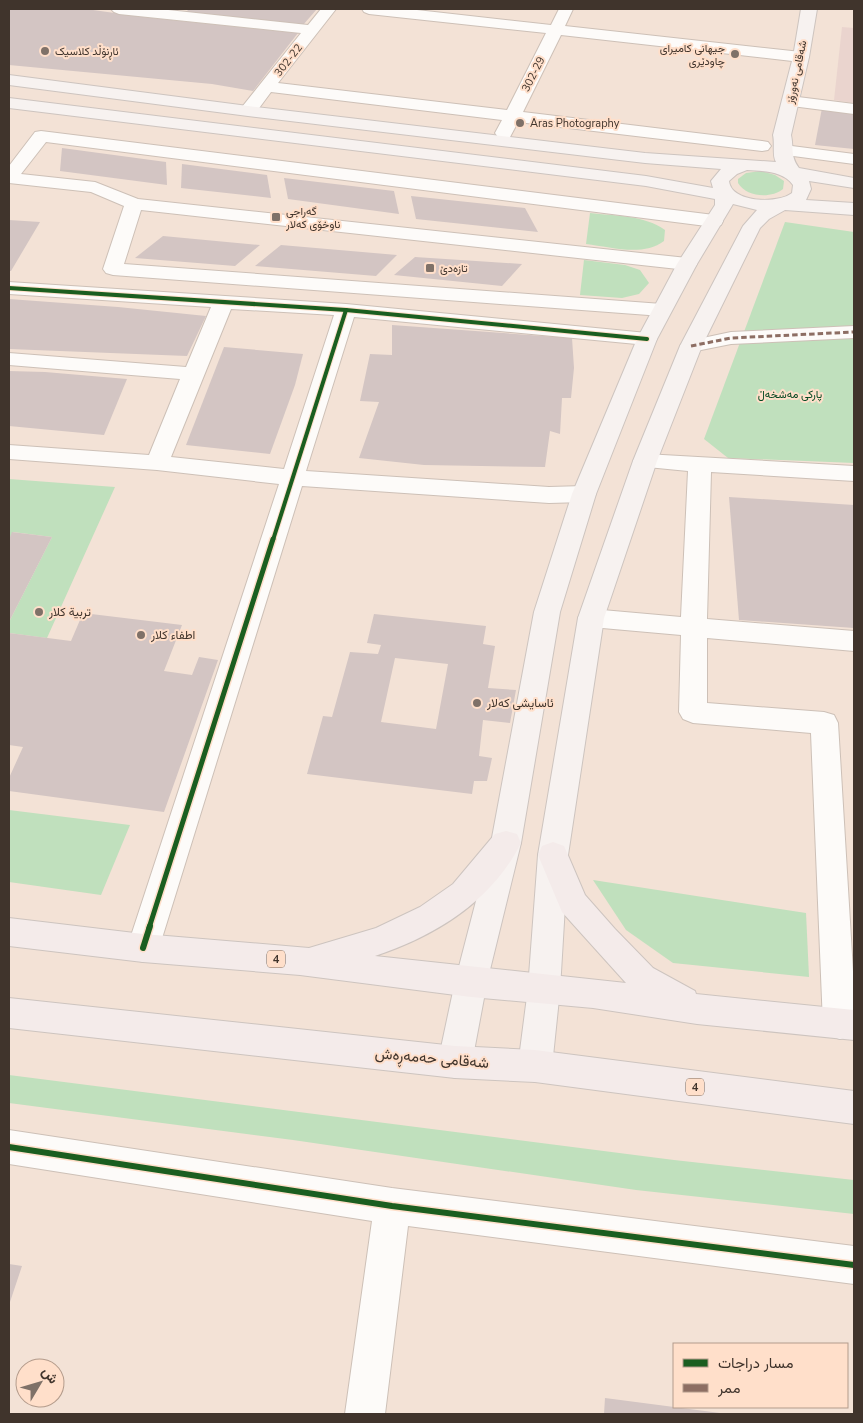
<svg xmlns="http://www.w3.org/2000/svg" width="863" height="1423" font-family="'Nunito Sans',Vazirmatn,sans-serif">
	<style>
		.education { fill: #ead4ce }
		.green { fill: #c0e0bd }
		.building { fill: #d3c5c3; fill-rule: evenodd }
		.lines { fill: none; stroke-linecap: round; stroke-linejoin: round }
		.minor-casing { stroke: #cdc0b7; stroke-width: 2 }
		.major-casing { stroke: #cdc4bf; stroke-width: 2 }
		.highway-casing { stroke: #cdc4bf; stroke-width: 2 }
		.minor { fill: #fdfbf9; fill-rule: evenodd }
		.major { fill: #f7f2f0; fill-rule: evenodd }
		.highway { fill: #f4ebea; fill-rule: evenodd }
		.quiet { stroke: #8d6e63; stroke-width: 3; stroke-dasharray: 5.5 3; stroke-linecap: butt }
		.cycleway-far2-casing { stroke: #ffdfca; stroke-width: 6 }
		.cycleway-far1-casing { stroke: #ffdfca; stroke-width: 8 }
		.cycleway-casing { stroke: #ffdfca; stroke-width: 9 }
		.cycleway-far2 { stroke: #1b5e20; stroke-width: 4 }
		.cycleway-far1 { stroke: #1b5e20; stroke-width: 5 }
		.cycleway { stroke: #1b5e20; stroke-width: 6 }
		.poi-dot { fill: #7f7168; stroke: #ffdfca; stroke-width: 2 }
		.labels { text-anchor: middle; stroke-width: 4; stroke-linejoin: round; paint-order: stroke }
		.far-poi-label { font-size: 11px; fill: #40342c; stroke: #ffdfca; text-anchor: start }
		.far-street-label { font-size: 11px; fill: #40342c; stroke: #ffdfca }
		.far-park-label { font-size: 11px; fill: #044821; stroke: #ffdfca }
		.shield { fill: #ffdfca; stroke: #79675b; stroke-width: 1 }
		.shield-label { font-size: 11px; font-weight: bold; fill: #40342c }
		.poi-label { font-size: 12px; fill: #40342c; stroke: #ffdfca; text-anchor: start }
		.near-street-label { font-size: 15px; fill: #40342c; stroke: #ffdfca }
	</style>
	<rect width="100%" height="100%" fill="#f3e2d6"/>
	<path class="education" d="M 842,27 L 854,28 L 854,103 L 834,100 Z"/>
	<g class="green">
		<path d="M 761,171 L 775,175 L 784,181 L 783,189 C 771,199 746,197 738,183 L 738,179 L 746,173 Z"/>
		<path d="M 590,213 C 615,216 644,215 665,230 L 664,241 C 643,257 611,247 586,244 Z"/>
		<path d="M 785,222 L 854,232 L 854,463 L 728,458 L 704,439 Z"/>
		<path d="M 584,260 L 625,265 L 640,270 L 649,283 L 639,294 L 622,298 L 580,295 Z"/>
		<path d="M 9,479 L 115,487 L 47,638 L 9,633 L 9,622 L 52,537 L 13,532 L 9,539 Z"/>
		<path d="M 9,810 L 130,825 L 101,895 L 9,882 Z"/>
		<path d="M 593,880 L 806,913 L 809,977 L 673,963 L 626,930 Z"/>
		<path d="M 9,1075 L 674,1160 L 854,1180 L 854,1214 L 636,1190 L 293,1140 L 9,1103 Z"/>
	</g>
	<g class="building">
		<path d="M 9,9 L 86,9 L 143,17 L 298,33 L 253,91 L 212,84 L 9,65 Z"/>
		<path d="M 189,9 L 317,9 L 303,25 L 185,13 Z"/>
		<path d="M 822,108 L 854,112 L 854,149 L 815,145 Z"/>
		<path d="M 62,148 L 166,162 L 167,185 L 60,171 Z"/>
		<path d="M 182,164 L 267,175 L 271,198 L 181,188 Z"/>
		<path d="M 284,178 L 394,191 L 399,214 L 288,199 Z"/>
		<path d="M 411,196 L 525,208 L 538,232 L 416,219 Z"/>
		<path d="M 9,220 L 40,222 L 11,271 L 9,271 Z"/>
		<path d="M 163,236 L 260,245 L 235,266 L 135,258 Z"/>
		<path d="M 281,245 L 397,255 L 376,276 L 255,266 Z"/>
		<path d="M 415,257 L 522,264 L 502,286 L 394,275 Z"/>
		<path d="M 9,299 L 118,307 L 206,316 L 187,356 L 9,349 Z"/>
		<path d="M 392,325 L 572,338 L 574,368 L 571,398 L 562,398 L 560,434 L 550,431 L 545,467 L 424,465 L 359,458 L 379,402 L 360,401 L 370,354 L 392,355 Z"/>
		<path d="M 224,347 L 303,354 L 295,385 L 270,454 L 186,445 Z"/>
		<path d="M 9,371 L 45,372 L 127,379 L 104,435 L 9,426 Z"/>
		<path d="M 729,497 L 854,505 L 854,628 L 739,620 Z"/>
		<path d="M 12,532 L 52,537 L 9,622 L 9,539 Z"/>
		<path d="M 83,613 L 182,625 L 164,671 L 192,675 L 199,657 L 218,660 L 164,812 L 9,791 L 9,778 L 23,747 L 9,745 L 9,633 L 71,641 Z"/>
		<path d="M 374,614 L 486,626 L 483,644 L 495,646 L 488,688 L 516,690 L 510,723 L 483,720 L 479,756 L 492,758 L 487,781 L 474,781 L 472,794 L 307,774 L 323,716 L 332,717 L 350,652 L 378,654 L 381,645 L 367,643 ZM 395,658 L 448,664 L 436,729 L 381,722 Z"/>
		<path d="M 9,1264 L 22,1266 L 9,1305 Z"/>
		<path d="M 605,1398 L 720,1413 L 720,1414 L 604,1414 Z"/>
	</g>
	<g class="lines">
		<g class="minor-casing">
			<g id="minor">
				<path d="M 111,9 L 159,9 L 308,25 L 321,9 L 336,9 L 278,83 L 507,110 L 546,33 L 369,14 L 364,12 L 362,9 L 408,9 L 551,25 L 559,9 L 573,9 L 565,26 L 801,52 L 807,54 L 809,57 L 807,60 L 801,62 L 561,35 L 523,112 L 762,141 L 768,142 L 771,146 L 768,150 L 762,151 L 518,122 L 510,137 L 504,138 L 498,137 L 495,133 L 502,120 L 271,92 L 254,115 L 242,115 L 240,111 L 242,107 L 301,33 L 119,14 L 114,12 Z"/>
				<path d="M 790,96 L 854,104 L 854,114 L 784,105 L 782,101 L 784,97 Z"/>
				<path d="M 41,131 L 714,215 L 721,217 L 723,221 L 721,225 L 714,227 L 46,142 L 21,174 L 95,182 L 138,199 L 687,258 L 694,260 L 697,264 L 694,268 L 687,270 L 141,210 L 124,264 L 662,304 L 669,306 L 672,310 L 669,314 L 662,316 L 113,275 L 106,273 L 103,269 L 124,206 L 91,192 L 9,183 L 9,166 L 35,132 Z"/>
				<path d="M 784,145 L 854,154 L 854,164 L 778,154 L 775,150 L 778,146 Z"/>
				<path d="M 9,282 L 346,304 L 647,333 L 654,335 L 657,339 L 654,343 L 647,345 L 354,317 L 306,471 L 549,487 L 584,486 L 592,488 L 596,494 L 592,500 L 584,502 L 549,503 L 302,486 L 159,948 L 154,958 L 143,962 L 132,958 L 127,948 L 279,484 L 157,470 L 9,459 L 9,445 L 149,455 L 180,379 L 9,365 L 9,353 L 186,367 L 211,307 L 9,294 ZM 231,309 L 334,315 L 284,469 L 171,457 Z"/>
				<path d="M 854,326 L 854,338 L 731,344 L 691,352 L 684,350 L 680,346 L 684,342 L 731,332 Z"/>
				<path d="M 645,454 L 854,466 L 854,481 L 711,472 L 707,619 L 854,631 L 854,651 L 707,638 L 707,703 L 824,712 L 834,715 L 838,723 L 854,988 L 854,1029 L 852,1035 L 840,1039 L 828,1035 L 823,1024 L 811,733 L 693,723 L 683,719 L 679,712 L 681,635 L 591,627 L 582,625 L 578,618 L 582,611 L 591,609 L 681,617 L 688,471 L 637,466 L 633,461 L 637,456 Z"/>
				<path d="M 9,1130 L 392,1188 L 854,1246 L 854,1284 L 408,1226 L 385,1414 L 345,1414 L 372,1221 L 9,1164 Z"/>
			</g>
		</g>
		<g class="major-casing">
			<path id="major" d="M 801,9 L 817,9 L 809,57 L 791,135 C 794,149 790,156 799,168 L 854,178 L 854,188 L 809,181 L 811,189 L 806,200 L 854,203 L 854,215 L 785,210 L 769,219 L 760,228 L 702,346 L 657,461 L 604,618 L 568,855 L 560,989 L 552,1066 L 547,1077 L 535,1082 L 523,1077 L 518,1066 L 528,989 L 538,855 L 578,618 L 633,461 L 680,346 L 743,226 L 757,210 L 733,204 L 697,264 L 657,339 L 596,494 L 560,612 L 521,843 L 487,982 L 472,1062 L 467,1073 L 455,1078 L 443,1073 L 438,1062 L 455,982 L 491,843 L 534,612 L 572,494 L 637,339 L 677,264 L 715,205 L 715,199 L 646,186 L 9,108 L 9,98 L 646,176 L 713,188 L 711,181 L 721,169 L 645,163 L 248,116 L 9,85 L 9,75 L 248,106 L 645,153 L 776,162 C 772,156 775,143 773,135 L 793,57 ZM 747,170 C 763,171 783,171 793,185 L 792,193 C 778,204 731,203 729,181 L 737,174 Z"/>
		</g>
		<g class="highway-casing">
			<g id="highway">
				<path d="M 506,831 L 517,834 L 521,843 C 492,901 435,936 375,956 L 626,983 L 562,912 L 538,855 L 542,846 L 553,842 L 564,846 L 585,895 L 615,929 L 653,968 L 695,991 L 696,994 L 854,1010 L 854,1040 L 697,1024 L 593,1008 L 471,997 L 300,975 L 143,962 L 9,946 L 9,918 L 143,934 L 309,948 L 376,928 L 420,907 L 453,884 L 495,834 Z"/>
				<path d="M 9,998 L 455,1046 L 535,1050 L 854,1091 L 854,1124 L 535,1082 L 455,1078 L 9,1028 Z"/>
			</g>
		</g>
		<use href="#minor" class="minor"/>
		<use href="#major" class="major"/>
		<use href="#highway" class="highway"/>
		<path class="quiet" d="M 691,346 L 731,338 L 854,332"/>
		<g class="cycleway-far2-casing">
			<g id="cycleway-far2">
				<path d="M 9,288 L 346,310 L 647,339"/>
				<path d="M 273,540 L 346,310"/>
			</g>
		</g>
		<g class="cycleway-far1-casing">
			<path id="cycleway-far1" d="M 149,928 L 273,539"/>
		</g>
		<g class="cycleway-casing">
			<g id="cycleway">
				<path d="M 143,948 L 150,926"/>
				<path d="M 9,1147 L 392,1206 L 854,1265"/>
			</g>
		</g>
		<use href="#cycleway-far2" class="cycleway-far2"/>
		<use href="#cycleway-far1" class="cycleway-far1"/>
		<use href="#cycleway" class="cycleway"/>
	</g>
	<g class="poi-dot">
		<circle cx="45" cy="51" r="5"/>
		<circle cx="735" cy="54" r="5"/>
		<circle cx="520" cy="123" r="5"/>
		<rect x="271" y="212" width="10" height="10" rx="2.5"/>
		<rect x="425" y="263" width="10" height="10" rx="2.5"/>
		<circle cx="39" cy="612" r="5"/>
		<circle cx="141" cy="635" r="5"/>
		<circle cx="477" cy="703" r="5"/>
	</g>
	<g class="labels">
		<g class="far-poi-label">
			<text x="725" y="52" text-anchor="end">جيهانى كاميراى<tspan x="725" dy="13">چاودێری</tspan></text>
			<text x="55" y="55">ئاڕنۆڵد کلاسیک</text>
			<text x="530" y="127">Aras Photography</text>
			<text x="286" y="215">گەراجی<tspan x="286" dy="13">ناوخۆی کەلار</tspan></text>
			<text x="440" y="272">تازەدێ</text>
		</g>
		<g class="far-street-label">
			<text transform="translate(288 60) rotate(-52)" y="4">302-22</text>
			<text transform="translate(796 72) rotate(-78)" y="4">شەقامی نەورۆز</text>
			<text transform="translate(533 74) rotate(-63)" y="4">302-29</text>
		</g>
		<g class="far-park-label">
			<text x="790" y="398">پارکی مەشخەڵ</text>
		</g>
		<g class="shield">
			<rect x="267" y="950.5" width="18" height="17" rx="4"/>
			<rect x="686" y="1078.5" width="18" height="17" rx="4"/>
		</g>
		<g class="shield-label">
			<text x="276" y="963">4</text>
			<text x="695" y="1091">4</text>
		</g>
		<g class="poi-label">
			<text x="49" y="616">تربية كلار</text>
			<text x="151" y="639">اطفاء كلار</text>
			<text x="487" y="707">ئاسایشی کەلار</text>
		</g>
		<g class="near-street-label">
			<text transform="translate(432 1058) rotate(5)" y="5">شەقامی حەمەڕەش</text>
		</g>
	</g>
	<rect width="863" height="1423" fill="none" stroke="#40342c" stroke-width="20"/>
	<rect x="673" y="1343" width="175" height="65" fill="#ffdfca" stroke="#b39b8b"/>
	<rect x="683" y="1359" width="25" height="8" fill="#1b5e20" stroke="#b39b8b"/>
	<text x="718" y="1368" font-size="15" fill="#40342c">مسار دراجات</text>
	<rect x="683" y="1384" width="25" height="8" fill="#8d6e63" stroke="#b39b8b"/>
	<text x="718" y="1393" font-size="15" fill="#40342c">ممر</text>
	<g transform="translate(40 1383) rotate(52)"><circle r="24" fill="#ffdfca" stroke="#b39b8b"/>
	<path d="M0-4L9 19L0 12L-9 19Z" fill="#7f7168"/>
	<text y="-8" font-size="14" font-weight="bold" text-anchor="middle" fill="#40342c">ش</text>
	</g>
</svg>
